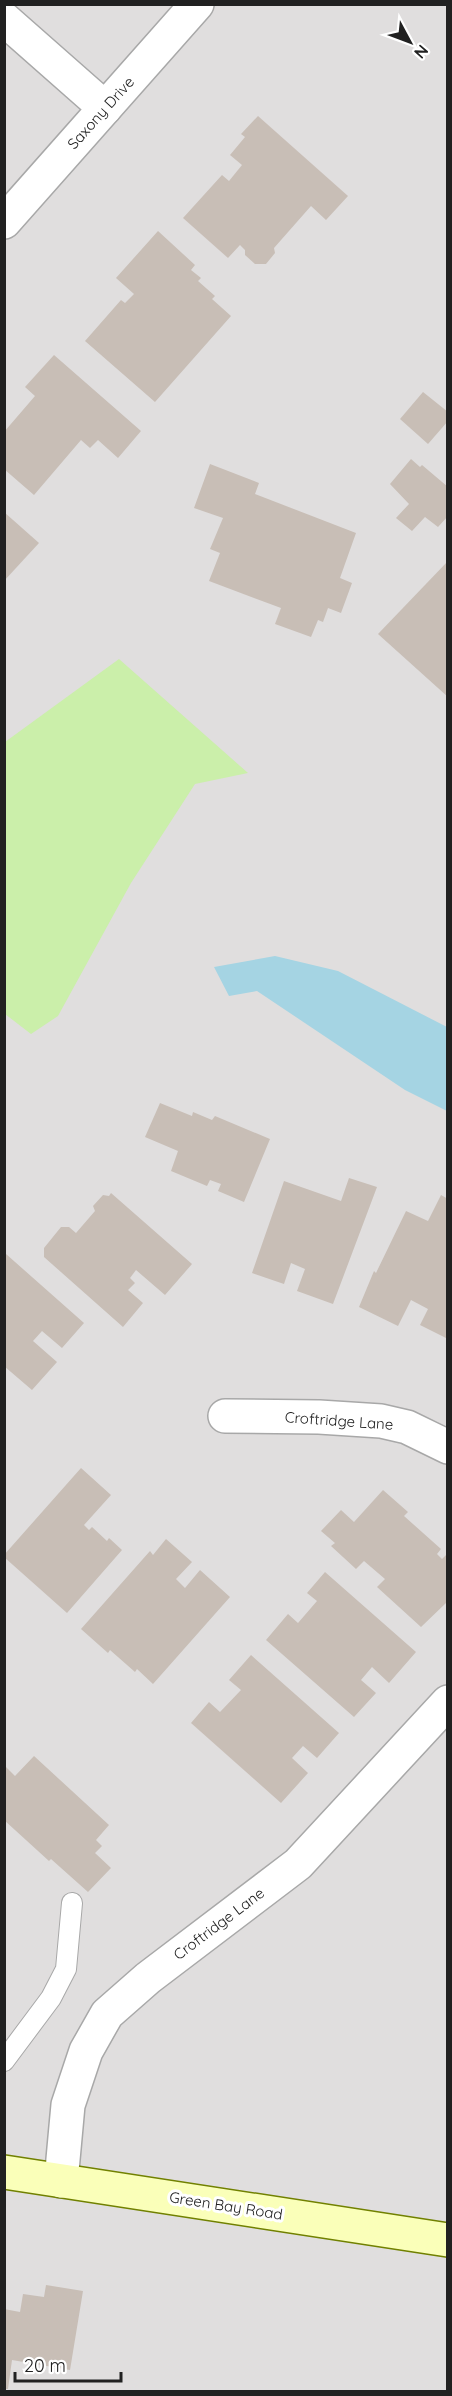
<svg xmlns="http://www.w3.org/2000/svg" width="452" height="2396" font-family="Quicksand,sans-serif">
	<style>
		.residential { fill: #e0dede }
		.grass { fill: #cbefaa }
		.water { fill: #a5d4e3 }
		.building { fill: #c8beb6 }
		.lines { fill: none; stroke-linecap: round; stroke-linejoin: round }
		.lane-casing { stroke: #a8a8a8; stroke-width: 22 }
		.street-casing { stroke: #a8a8a8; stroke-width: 36 }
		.secondary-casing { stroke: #718100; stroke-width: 36 }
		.lane { stroke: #fff; stroke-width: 20 }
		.street { stroke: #fff; stroke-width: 33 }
		.secondary { stroke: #faffb9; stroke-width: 33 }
		.labels { text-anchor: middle; stroke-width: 6; stroke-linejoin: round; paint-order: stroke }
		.street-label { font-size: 15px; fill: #212121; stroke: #fff }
	</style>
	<rect width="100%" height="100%" fill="#f2efe8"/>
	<rect class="residential" x="5" y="5" width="442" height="2386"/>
	<path class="grass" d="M 119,659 L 248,773 L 195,784 L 131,883 L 58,1016 L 31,1034 L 5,1014 L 5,742 Z"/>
	<path class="water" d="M 275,956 L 338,971 L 447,1027 L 447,1111 L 405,1090 L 257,991 L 229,996 L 214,967 Z"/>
	<g class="building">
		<path d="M 258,116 L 348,196 L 326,220 L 311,206 L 274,248 L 275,253 L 266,264 L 255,264 L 245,255 L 245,250 L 240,245 L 228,258 L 183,218 L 222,175 L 229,181 L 242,165 L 230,155 L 245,137 L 241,134 Z"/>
		<path d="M 158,231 L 195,265 L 191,270 L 201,278 L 198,281 L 215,296 L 212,299 L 231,316 L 155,402 L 85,341 L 121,300 L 125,303 L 134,294 L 116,278 Z"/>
		<path d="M 54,355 L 141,431 L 118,458 L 98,440 L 90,448 L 81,440 L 34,495 L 4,469 L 4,432 L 35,396 L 25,387 Z"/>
		<path d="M 423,392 L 448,412 L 448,421 L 428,444 L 400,419 Z"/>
		<path d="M 411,459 L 420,467 L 422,465 L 448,487 L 448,516 L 438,527 L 425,517 L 412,531 L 396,518 L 409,504 L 390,484 Z"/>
		<path d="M 210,464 L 259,483 L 255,494 L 356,533 L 340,578 L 352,583 L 341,613 L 328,608 L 323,622 L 318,620 L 311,637 L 275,624 L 281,608 L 209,581 L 220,553 L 210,549 L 223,518 L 194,508 Z"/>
		<path d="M 4,512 L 39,543 L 4,581 Z"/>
		<path d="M 448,561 L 448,697 L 378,634 Z"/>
		<path d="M 160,1103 L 192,1116 L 193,1112 L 212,1120 L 215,1116 L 270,1139 L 244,1202 L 218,1191 L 221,1184 L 210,1180 L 207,1186 L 171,1171 L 178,1151 L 145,1137 Z"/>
		<path d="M 349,1178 L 377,1187 L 333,1304 L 297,1291 L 305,1269 L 291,1263 L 284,1284 L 252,1273 L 284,1181 L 341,1201 Z"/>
		<path d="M 111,1193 L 192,1264 L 165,1295 L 136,1270 L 130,1278 L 135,1283 L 128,1290 L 143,1303 L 123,1327 L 44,1257 L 44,1248 L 61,1227 L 69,1227 L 76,1233 L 95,1211 L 93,1206 L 103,1195 L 109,1196 Z"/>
		<path d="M 441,1195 L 448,1199 L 446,1338 L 420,1325 L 428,1309 L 411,1300 L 398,1326 L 359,1307 L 374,1271 L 376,1273 L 406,1211 L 428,1221 Z"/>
		<path d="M 6,1254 L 84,1323 L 62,1348 L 42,1331 L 33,1341 L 57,1362 L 32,1390 L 4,1366 L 4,1256 Z"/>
		<path d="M 81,1468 L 111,1495 L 84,1525 L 89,1530 L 92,1527 L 107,1541 L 109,1538 L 122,1550 L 67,1613 L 4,1557 L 4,1555 Z"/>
		<path d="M 383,1490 L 408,1512 L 404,1516 L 441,1549 L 437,1554 L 442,1559 L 448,1553 L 448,1604 L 446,1603 L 421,1627 L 377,1587 L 385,1579 L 364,1561 L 356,1569 L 331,1546 L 335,1543 L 321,1531 L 341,1510 L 354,1522 Z"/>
		<path d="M 166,1539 L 192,1562 L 176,1579 L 185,1588 L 200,1570 L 230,1597 L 153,1684 L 137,1669 L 135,1672 L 110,1650 L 108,1653 L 81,1629 L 150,1551 L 153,1555 Z"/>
		<path d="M 325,1572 L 416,1652 L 389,1683 L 372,1667 L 361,1680 L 376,1693 L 354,1717 L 266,1640 L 288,1614 L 298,1623 L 317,1601 L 307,1593 Z"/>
		<path d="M 251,1655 L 339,1733 L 317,1758 L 303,1746 L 292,1758 L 308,1773 L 281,1803 L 191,1723 L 209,1702 L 220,1712 L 241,1690 L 229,1680 Z"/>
		<path d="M 34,1756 L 109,1825 L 96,1840 L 102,1846 L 95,1853 L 111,1868 L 88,1892 L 51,1859 L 49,1861 L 4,1820 L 4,1769 L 6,1767 L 15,1776 Z"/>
		<path d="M 46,2285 L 83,2291 L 70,2370 L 12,2360 L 8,2389 L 4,2389 L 4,2309 L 20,2312 L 23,2294 L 44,2297 Z"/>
	</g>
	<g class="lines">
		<g class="lane-casing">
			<path id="lane" d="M 4,2061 L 51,1998 L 66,1969 L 72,1903"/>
		</g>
		<g class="street-casing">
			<g id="street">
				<path d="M 4,19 L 105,108"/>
				<path d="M 4,222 L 197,4"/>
				<path d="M 225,1416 L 319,1417 L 381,1421 L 407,1427 L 448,1447"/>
				<path d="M 61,2181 L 68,2105 L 86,2051 L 107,2014 L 148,1978 L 298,1864 L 448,1702"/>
			</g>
		</g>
		<g class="secondary-casing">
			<path id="secondary" d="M 4,2172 L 448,2240"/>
		</g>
		<use href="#lane" class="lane"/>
		<use href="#street" class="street"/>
		<use href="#secondary" class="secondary"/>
	</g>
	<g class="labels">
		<g class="street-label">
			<text transform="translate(101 113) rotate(-48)" y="5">Saxony Drive</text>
			<text transform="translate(339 1421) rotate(4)" y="5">Croftridge Lane</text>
			<text transform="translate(219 1924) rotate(-37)" y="5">Croftridge Lane</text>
			<text transform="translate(226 2206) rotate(9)" y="5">Green Bay Road</text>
		</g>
	</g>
	<rect width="452" height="2396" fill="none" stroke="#212121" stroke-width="12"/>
	<g transform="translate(410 42) rotate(131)" stroke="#ffffff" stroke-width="4.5" paint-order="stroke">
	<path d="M0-4.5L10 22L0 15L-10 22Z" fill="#212121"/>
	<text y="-9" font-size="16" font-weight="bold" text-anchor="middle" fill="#212121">N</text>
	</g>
	<path d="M15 2372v9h106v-9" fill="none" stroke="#212121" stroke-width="3"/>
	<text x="24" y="2372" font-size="18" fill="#212121" stroke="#ffffff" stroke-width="4.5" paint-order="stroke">20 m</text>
</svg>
